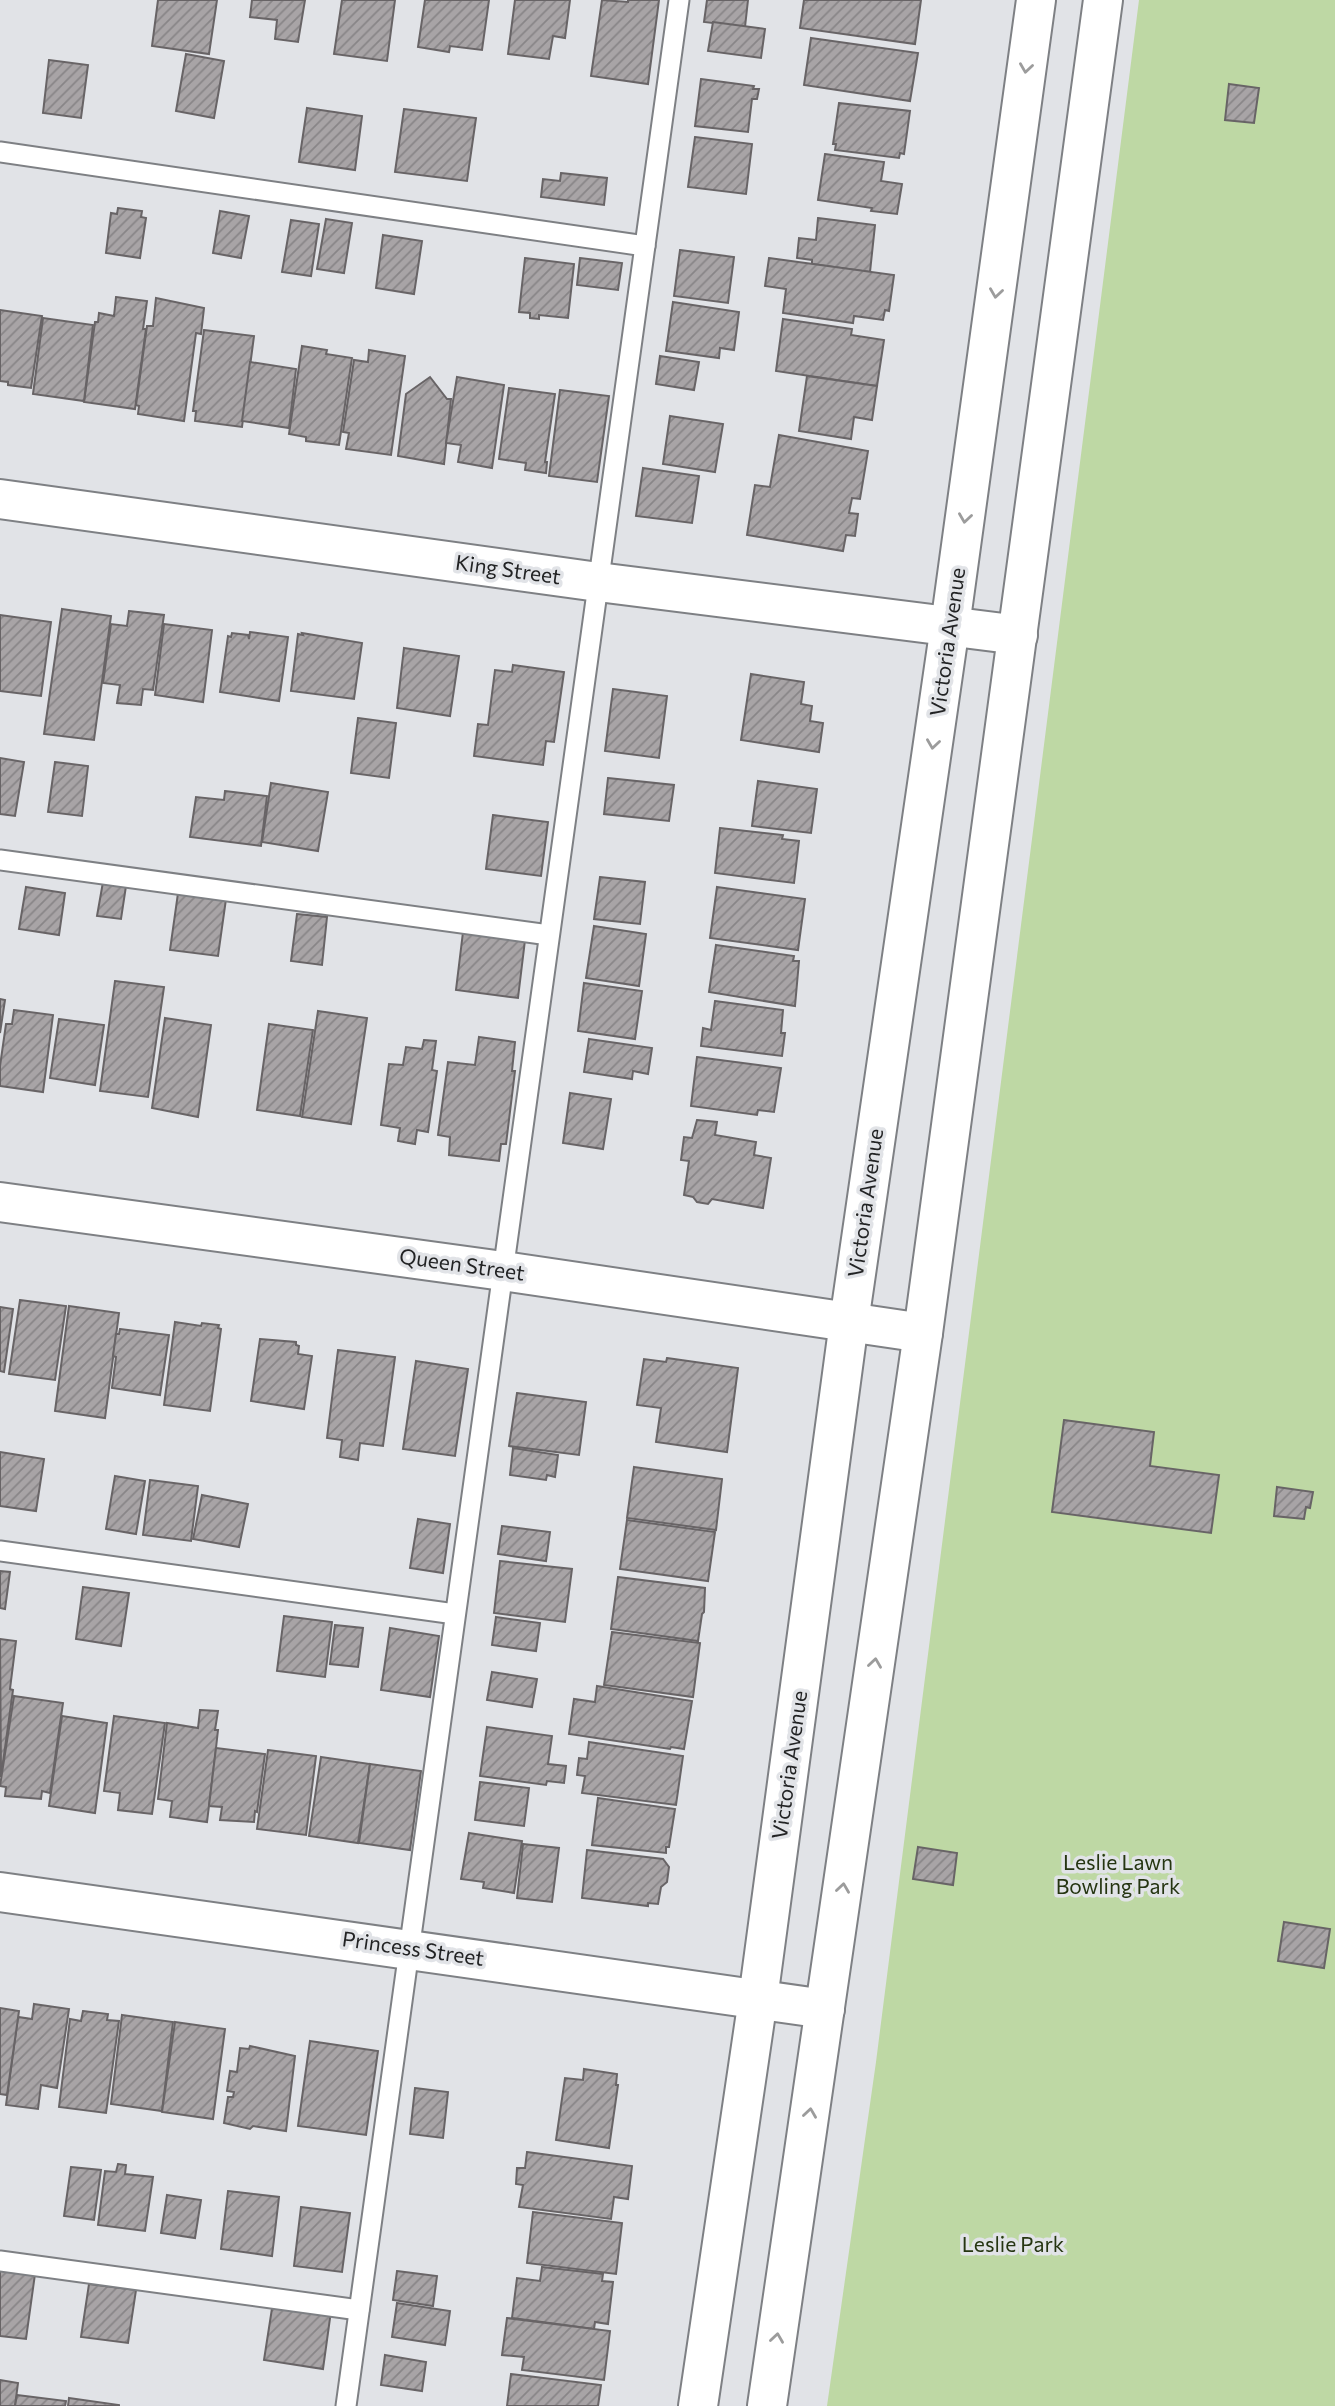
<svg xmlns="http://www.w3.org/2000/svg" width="1335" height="2406" font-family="Commissioner,sans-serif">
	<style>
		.green { fill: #bed8a4 }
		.building { fill: url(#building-hatch); stroke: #686466; stroke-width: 2 }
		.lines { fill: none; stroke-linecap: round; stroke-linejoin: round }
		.service-casing { stroke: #7e8084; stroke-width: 23 }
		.minor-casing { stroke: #7e8084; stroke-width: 42 }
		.tertiary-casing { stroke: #7e8084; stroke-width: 42 }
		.service { stroke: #fff; stroke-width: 19 }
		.minor { stroke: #fff; stroke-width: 38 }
		.tertiary { stroke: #fff; stroke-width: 38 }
		.oneway { stroke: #9c9c9c }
		.labels { text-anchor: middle; stroke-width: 7; stroke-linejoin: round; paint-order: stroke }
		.street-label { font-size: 21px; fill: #222324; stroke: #e1e3e7 }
		.park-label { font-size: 21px; fill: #253511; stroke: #e1e3e7 }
	</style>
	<defs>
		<pattern id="building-hatch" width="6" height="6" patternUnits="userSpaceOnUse" patternTransform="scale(1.75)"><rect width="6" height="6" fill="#a8a4a6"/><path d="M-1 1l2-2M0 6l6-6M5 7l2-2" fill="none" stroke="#888587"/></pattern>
	</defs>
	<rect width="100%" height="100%" fill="#e1e3e7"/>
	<path class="green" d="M 1139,0 L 1335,0 L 1335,2406 L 827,2406 L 876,2062 Z"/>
	<g class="building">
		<path d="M 158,0 L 217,0 L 209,54 L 152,46 Z"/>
		<path d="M 252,0 L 305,0 L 298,42 L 275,39 L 277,20 L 250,17 Z"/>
		<path d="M 342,0 L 395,0 L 387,61 L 334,54 Z"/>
		<path d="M 425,0 L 489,0 L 482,50 L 450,46 L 449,52 L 418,47 Z"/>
		<path d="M 515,0 L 570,0 L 565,38 L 553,36 L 549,59 L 508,54 Z"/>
		<path d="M 602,0 L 628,2 L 628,0 L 659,0 L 648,84 L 591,76 Z"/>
		<path d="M 707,0 L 748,0 L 745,27 L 704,22 Z"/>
		<path d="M 804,0 L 921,0 L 915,44 L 800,28 Z"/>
		<path d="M 713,22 L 765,29 L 761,58 L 708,51 Z"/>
		<path d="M 811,38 L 918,53 L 910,101 L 804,85 Z"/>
		<path d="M 186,54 L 224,61 L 214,118 L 176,111 Z"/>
		<path d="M 49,60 L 88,65 L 81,118 L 43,113 Z"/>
		<path d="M 701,79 L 754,86 L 753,89 L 759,89 L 757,99 L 752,99 L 748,132 L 695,126 Z"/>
		<path d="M 1229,84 L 1259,88 L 1254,123 L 1225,120 Z"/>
		<path d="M 839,103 L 910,111 L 904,154 L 900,153 L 899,158 L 835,150 L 836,144 L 833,144 Z"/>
		<path d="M 307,108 L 362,116 L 355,170 L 299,162 Z"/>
		<path d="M 404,109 L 476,118 L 467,181 L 395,172 Z"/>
		<path d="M 695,137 L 752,144 L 746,194 L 688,187 Z"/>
		<path d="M 825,154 L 884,162 L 881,181 L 902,184 L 897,214 L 871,211 L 872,208 L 818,200 Z"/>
		<path d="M 561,173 L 607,178 L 604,205 L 541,197 L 543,179 L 560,181 Z"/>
		<path d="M 118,208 L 142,211 L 141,217 L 146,218 L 140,258 L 106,253 L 111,213 L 117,214 Z"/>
		<path d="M 220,211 L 249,216 L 241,258 L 213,253 Z"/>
		<path d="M 818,218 L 875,225 L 870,272 L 812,264 L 812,260 L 797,258 L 799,238 L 816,240 Z"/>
		<path d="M 326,219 L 352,223 L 344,273 L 317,269 Z"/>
		<path d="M 291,220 L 319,224 L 311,276 L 282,272 Z"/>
		<path d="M 383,235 L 422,241 L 414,294 L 376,288 Z"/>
		<path d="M 680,250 L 734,257 L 728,303 L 674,296 Z"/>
		<path d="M 525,258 L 574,264 L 568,318 L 539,315 L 539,319 L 530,318 L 530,313 L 519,312 Z"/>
		<path d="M 580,258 L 622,263 L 618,290 L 577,285 Z"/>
		<path d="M 769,258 L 894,275 L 889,311 L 885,310 L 883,320 L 854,316 L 853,323 L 783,313 L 786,289 L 765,286 Z"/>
		<path d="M 116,297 L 147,301 L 143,329 L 146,329 L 135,409 L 84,402 L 95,322 L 98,322 L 99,313 L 114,316 Z"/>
		<path d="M 156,298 L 204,308 L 201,334 L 196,333 L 184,421 L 138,414 L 139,406 L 136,405 L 147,326 L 153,326 Z"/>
		<path d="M 673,302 L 739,312 L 734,350 L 720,348 L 719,358 L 666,351 Z"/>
		<path d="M 0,310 L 42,316 L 31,388 L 8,385 L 8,382 L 0,381 Z"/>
		<path d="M 43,318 L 93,325 L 84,401 L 33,394 Z"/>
		<path d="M 783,319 L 852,329 L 851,335 L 884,340 L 877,386 L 776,371 Z"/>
		<path d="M 204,330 L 254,336 L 242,427 L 195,421 L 196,411 L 193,411 Z"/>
		<path d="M 302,346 L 327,350 L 326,354 L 352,358 L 339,445 L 306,441 L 306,437 L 289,434 Z"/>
		<path d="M 369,350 L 405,356 L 391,455 L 346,449 L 349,433 L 343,432 L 354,360 L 368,362 Z"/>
		<path d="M 660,356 L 699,362 L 694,390 L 656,384 Z"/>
		<path d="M 250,362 L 296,369 L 289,428 L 242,421 Z"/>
		<path d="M 807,376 L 877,386 L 872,420 L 854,417 L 851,439 L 799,431 Z"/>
		<path d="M 430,377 L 447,399 L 451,399 L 444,464 L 398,456 L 406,394 Z"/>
		<path d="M 457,377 L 504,385 L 492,468 L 458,462 L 461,445 L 446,443 Z"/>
		<path d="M 509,388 L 555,394 L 545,462 L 547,462 L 546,473 L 525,470 L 526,463 L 499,459 Z"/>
		<path d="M 560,390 L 609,396 L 597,482 L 549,476 Z"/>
		<path d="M 670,416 L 723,424 L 715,472 L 663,464 Z"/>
		<path d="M 779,435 L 868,451 L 860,499 L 852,498 L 849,513 L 858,514 L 855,536 L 846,535 L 843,551 L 747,535 L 755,485 L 770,487 Z"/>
		<path d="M 643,468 L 699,476 L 692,523 L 636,516 Z"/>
		<path d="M 62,609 L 111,616 L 94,740 L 44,734 Z"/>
		<path d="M 129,611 L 164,615 L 153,690 L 143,689 L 141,705 L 117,703 L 120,685 L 103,683 L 111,624 L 127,626 Z"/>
		<path d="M 0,615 L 51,622 L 41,696 L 0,691 Z"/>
		<path d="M 164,624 L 212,630 L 203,702 L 155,695 Z"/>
		<path d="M 250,632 L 288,637 L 279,701 L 220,692 L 228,636 L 231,637 L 232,633 L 248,635 L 249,639 Z"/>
		<path d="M 302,633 L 362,643 L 354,699 L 291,691 L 298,634 L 303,635 Z"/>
		<path d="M 404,648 L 459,656 L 450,716 L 397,708 Z"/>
		<path d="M 513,665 L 564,672 L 554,742 L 546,741 L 543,765 L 474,756 L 478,724 L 488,725 L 495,670 L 512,672 Z"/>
		<path d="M 751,674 L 804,682 L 801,704 L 812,706 L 810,721 L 823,723 L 819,752 L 741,740 Z"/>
		<path d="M 613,689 L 667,696 L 659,758 L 605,751 Z"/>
		<path d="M 358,718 L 396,723 L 389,778 L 351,773 Z"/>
		<path d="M 0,758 L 24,762 L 15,816 L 0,814 Z"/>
		<path d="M 55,762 L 88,766 L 82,816 L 48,812 Z"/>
		<path d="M 608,778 L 674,785 L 669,821 L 604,814 Z"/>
		<path d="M 758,781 L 817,789 L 811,833 L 752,826 Z"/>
		<path d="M 271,783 L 328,792 L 318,851 L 262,842 Z"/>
		<path d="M 225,791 L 267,796 L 261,846 L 190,837 L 196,797 L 224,800 Z"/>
		<path d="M 493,815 L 548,822 L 541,876 L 486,869 Z"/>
		<path d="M 720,828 L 783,835 L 782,839 L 799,841 L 794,883 L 715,873 Z"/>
		<path d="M 600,877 L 645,882 L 640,924 L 594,919 Z"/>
		<path d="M 103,882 L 126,886 L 121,919 L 97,916 Z"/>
		<path d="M 26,887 L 65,893 L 59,935 L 19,929 Z"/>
		<path d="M 717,887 L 805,899 L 798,950 L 710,938 Z"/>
		<path d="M 178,893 L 226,899 L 218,956 L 170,950 Z"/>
		<path d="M 297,914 L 327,917 L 322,965 L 291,961 Z"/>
		<path d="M 594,926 L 646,934 L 639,986 L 586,978 Z"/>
		<path d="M 463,932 L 525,940 L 518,998 L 456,990 Z"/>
		<path d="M 716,945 L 794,956 L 793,961 L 799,961 L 795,1006 L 709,992 Z"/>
		<path d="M 115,981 L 164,987 L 148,1097 L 100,1091 Z"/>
		<path d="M 584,983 L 642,991 L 635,1039 L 578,1031 Z"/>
		<path d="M 0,999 L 5,1000 L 0,1033 Z"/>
		<path d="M 715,1001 L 783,1010 L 781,1033 L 785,1033 L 782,1056 L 701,1046 L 703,1028 L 711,1030 Z"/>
		<path d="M 14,1010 L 53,1015 L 43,1092 L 0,1086 L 0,1066 L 6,1024 L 12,1024 Z"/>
		<path d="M 318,1011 L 367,1018 L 351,1124 L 302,1117 Z"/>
		<path d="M 165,1018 L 211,1025 L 198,1117 L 152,1108 Z"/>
		<path d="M 59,1019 L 104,1025 L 95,1085 L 50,1078 Z"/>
		<path d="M 269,1024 L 313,1030 L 300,1116 L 257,1110 Z"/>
		<path d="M 479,1037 L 515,1042 L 512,1071 L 515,1071 L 506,1144 L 501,1144 L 499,1161 L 449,1155 L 450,1137 L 438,1135 L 448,1062 L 475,1065 Z"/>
		<path d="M 589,1039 L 652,1048 L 648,1074 L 633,1071 L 632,1079 L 584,1072 Z"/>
		<path d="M 424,1040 L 436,1041 L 432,1070 L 437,1071 L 428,1132 L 417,1130 L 415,1144 L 398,1141 L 400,1128 L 381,1125 L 389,1064 L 403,1065 L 406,1047 L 422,1049 Z"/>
		<path d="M 697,1057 L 781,1068 L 774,1112 L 758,1110 L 757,1115 L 691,1106 Z"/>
		<path d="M 570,1093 L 611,1099 L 603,1149 L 563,1143 Z"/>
		<path d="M 697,1120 L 717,1122 L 715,1135 L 756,1142 L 754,1155 L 771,1158 L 763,1208 L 712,1199 L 708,1204 L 697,1202 L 693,1197 L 684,1195 L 689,1161 L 681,1160 L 684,1137 L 692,1138 Z"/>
		<path d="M 20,1300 L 66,1306 L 55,1380 L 9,1374 Z"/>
		<path d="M 69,1306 L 119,1313 L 105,1418 L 55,1411 Z"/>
		<path d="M 0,1307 L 13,1309 L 4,1372 L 0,1371 Z"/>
		<path d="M 175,1322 L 201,1326 L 202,1323 L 219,1325 L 218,1328 L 221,1329 L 210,1411 L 164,1405 Z"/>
		<path d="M 120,1329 L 169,1335 L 160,1395 L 112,1388 L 116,1357 L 113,1356 L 116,1334 L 119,1334 Z"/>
		<path d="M 260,1339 L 296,1342 L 296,1345 L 299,1346 L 298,1354 L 312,1356 L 304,1409 L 251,1401 Z"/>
		<path d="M 338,1350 L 395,1357 L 383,1446 L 360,1443 L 358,1460 L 340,1457 L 342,1440 L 327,1438 Z"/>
		<path d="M 667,1358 L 738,1368 L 727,1452 L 656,1442 L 661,1408 L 637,1405 L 644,1359 L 666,1362 Z"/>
		<path d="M 416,1361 L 468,1369 L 455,1456 L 403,1449 Z"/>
		<path d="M 517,1393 L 586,1402 L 579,1455 L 509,1446 Z"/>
		<path d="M 1064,1420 L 1154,1432 L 1150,1466 L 1219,1475 L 1211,1533 L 1052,1512 Z"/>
		<path d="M 513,1448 L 558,1455 L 555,1477 L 547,1475 L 546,1480 L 510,1475 Z"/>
		<path d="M 0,1452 L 44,1459 L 36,1511 L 0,1506 Z"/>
		<path d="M 634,1467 L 722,1479 L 716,1530 L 627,1518 Z"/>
		<path d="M 115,1476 L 145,1481 L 136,1534 L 106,1529 Z"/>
		<path d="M 150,1480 L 198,1486 L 191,1541 L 143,1535 Z"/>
		<path d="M 1277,1487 L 1313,1492 L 1310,1508 L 1306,1507 L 1304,1519 L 1274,1516 Z"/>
		<path d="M 202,1495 L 248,1504 L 239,1547 L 193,1539 Z"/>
		<path d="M 418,1519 L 450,1524 L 443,1573 L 410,1568 Z"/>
		<path d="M 627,1520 L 715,1532 L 708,1581 L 620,1569 Z"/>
		<path d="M 502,1526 L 550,1532 L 546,1561 L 498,1554 Z"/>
		<path d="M 500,1561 L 572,1569 L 565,1622 L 494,1613 Z"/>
		<path d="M 0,1571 L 10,1572 L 5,1609 L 0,1608 Z"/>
		<path d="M 618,1577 L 705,1588 L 704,1612 L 702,1614 L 698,1641 L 611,1629 Z"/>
		<path d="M 83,1587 L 129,1593 L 121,1646 L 76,1639 Z"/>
		<path d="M 284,1616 L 332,1622 L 325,1677 L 277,1671 Z"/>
		<path d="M 496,1617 L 540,1623 L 536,1651 L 492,1645 Z"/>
		<path d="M 335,1625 L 363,1628 L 358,1667 L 330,1664 Z"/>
		<path d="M 390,1628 L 439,1636 L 430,1697 L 381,1690 Z"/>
		<path d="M 612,1632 L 700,1643 L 693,1697 L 604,1685 Z"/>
		<path d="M 0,1639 L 16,1641 L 10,1689 L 13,1690 L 1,1777 Z"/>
		<path d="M 492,1672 L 537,1679 L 532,1707 L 487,1700 Z"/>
		<path d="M 597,1686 L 692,1701 L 684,1749 L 671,1747 L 670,1749 L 569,1734 L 574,1699 L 595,1702 Z"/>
		<path d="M 14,1696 L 63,1703 L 50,1793 L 42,1791 L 41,1799 L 5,1796 L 6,1787 L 0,1786 Z"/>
		<path d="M 200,1710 L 218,1711 L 215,1730 L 218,1730 L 216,1748 L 207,1822 L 170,1817 L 172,1801 L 158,1799 L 167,1723 L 198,1728 Z"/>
		<path d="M 62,1716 L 107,1723 L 95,1813 L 49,1806 Z"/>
		<path d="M 114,1716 L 165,1723 L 152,1814 L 118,1810 L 120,1793 L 104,1791 Z"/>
		<path d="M 487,1727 L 552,1736 L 548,1764 L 566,1766 L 564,1783 L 547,1781 L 546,1785 L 480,1776 Z"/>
		<path d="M 589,1742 L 683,1756 L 676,1805 L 582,1793 L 585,1776 L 577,1775 L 579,1758 L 587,1759 Z"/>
		<path d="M 216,1748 L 265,1754 L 257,1812 L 255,1811 L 254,1822 L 220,1820 L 222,1807 L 209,1806 Z"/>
		<path d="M 268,1750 L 316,1756 L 306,1835 L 257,1829 Z"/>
		<path d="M 321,1757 L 370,1764 L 358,1843 L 309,1836 Z"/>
		<path d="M 370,1764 L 421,1771 L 410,1850 L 359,1843 Z"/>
		<path d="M 480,1782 L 529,1788 L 524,1826 L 475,1820 Z"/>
		<path d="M 598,1798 L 675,1809 L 669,1847 L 666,1847 L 666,1853 L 592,1845 Z"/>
		<path d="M 469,1833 L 522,1841 L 514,1893 L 483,1888 L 484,1882 L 461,1879 Z"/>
		<path d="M 523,1844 L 559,1848 L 552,1902 L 517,1898 Z"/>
		<path d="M 918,1847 L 957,1853 L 953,1885 L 913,1879 Z"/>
		<path d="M 587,1850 L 663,1859 L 669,1867 L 667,1882 L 661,1887 L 658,1904 L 648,1903 L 648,1906 L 582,1898 Z"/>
		<path d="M 1284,1922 L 1330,1929 L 1324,1968 L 1278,1961 Z"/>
		<path d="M 34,2004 L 69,2009 L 57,2088 L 41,2085 L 38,2109 L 6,2105 L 18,2017 L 32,2019 Z"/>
		<path d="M 0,2008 L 19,2011 L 7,2095 L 0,2094 Z"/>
		<path d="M 83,2011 L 108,2014 L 107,2020 L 119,2021 L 106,2113 L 59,2107 L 70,2019 L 81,2021 Z"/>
		<path d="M 122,2015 L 173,2022 L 162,2111 L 111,2104 Z"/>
		<path d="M 175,2022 L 225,2029 L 213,2119 L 162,2112 Z"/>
		<path d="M 310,2041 L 378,2051 L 366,2135 L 298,2126 Z"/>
		<path d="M 250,2046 L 295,2056 L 286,2131 L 253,2126 L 250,2129 L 224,2123 L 228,2097 L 233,2097 L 234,2092 L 227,2091 L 230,2071 L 237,2072 L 240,2048 L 249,2049 Z"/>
		<path d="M 584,2069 L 617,2074 L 616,2085 L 618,2085 L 609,2148 L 556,2140 L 565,2078 L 583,2080 Z"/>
		<path d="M 415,2088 L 448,2092 L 443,2138 L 410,2134 Z"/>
		<path d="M 527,2152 L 632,2166 L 628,2199 L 614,2197 L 611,2219 L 519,2207 L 523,2185 L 516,2184 L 517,2168 L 525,2168 Z"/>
		<path d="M 118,2164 L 126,2165 L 125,2174 L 153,2177 L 145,2231 L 98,2225 L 105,2171 L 116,2172 Z"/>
		<path d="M 71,2167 L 101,2170 L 94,2220 L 64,2216 Z"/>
		<path d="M 228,2191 L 279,2197 L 272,2256 L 221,2249 Z"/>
		<path d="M 167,2195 L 201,2200 L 195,2238 L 161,2233 Z"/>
		<path d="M 301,2207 L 350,2213 L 342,2272 L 294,2266 Z"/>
		<path d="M 533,2212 L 622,2223 L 616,2274 L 527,2263 Z"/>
		<path d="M 542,2267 L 603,2274 L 602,2281 L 613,2282 L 608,2324 L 595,2322 L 594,2329 L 512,2318 L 517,2278 L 540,2281 Z"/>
		<path d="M 0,2269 L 35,2274 L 26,2339 L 0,2336 Z"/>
		<path d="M 397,2271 L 437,2276 L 433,2306 L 393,2300 Z"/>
		<path d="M 89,2284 L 136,2290 L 128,2343 L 81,2337 Z"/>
		<path d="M 273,2302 L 331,2311 L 323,2369 L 264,2360 Z"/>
		<path d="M 397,2303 L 450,2311 L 445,2345 L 392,2337 Z"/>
		<path d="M 507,2318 L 610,2331 L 604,2380 L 522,2370 L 524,2357 L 502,2355 Z"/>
		<path d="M 385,2355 L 426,2362 L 422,2391 L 381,2385 Z"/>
		<path d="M 511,2374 L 601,2385 L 598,2406 L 507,2406 Z"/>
		<path d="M 0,2380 L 18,2383 L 15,2406 L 0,2406 Z"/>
		<path d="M 17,2395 L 66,2401 L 65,2406 L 15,2406 Z"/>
		<path d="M 69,2398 L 119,2405 L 119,2406 L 68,2406 Z"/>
	</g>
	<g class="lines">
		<g class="service-casing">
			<g id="service">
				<path d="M 0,152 L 645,246"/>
				<path d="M 0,860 L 549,935"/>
				<path d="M 0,1551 L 455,1614"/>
				<path d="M 0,2261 L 359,2310"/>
				<path d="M 346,2406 L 679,0"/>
			</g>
		</g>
		<g class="minor-casing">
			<g id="minor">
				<path d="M 0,499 L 598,582 L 1018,635"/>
				<path d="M 0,1202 L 503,1271 L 923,1333"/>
				<path d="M 0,1892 L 825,2009"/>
			</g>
		</g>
		<g class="tertiary-casing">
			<g id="tertiary">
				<path d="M 698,2406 L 758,1999 L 849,1322 L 950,626 L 1036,0"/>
				<path d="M 767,2406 L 923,1333 L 1103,0"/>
			</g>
		</g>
		<use href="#service" class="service"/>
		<use href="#minor" class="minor"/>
		<use href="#tertiary" class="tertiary"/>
	</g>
	<defs><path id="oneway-chevron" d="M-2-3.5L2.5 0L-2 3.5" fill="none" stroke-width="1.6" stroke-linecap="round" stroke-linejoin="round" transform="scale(1.75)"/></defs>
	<g class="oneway">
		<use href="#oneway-chevron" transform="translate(1026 68) rotate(98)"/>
		<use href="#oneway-chevron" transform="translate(996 293) rotate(98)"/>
		<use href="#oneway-chevron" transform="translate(965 518) rotate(98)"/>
		<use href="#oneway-chevron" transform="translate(933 744) rotate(98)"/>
		<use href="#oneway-chevron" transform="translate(875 1663) rotate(-82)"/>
		<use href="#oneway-chevron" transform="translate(843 1888) rotate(-82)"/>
		<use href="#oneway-chevron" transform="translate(810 2113) rotate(-82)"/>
		<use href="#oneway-chevron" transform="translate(777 2338) rotate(-82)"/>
	</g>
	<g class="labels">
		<g class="street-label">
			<text transform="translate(508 570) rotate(8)" y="7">King Street</text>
			<text transform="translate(948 642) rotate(-82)" y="7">Victoria Avenue</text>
			<text transform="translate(866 1203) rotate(-82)" y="7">Victoria Avenue</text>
			<text transform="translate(462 1265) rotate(8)" y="7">Queen Street</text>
			<text transform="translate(790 1765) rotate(-82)" y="7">Victoria Avenue</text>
			<text transform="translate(413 1949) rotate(8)" y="7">Princess Street</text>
		</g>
		<g class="park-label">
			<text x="1118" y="1870">Leslie Lawn<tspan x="1118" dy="24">Bowling Park</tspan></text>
			<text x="1013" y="2252">Leslie Park</text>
		</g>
	</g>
</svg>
